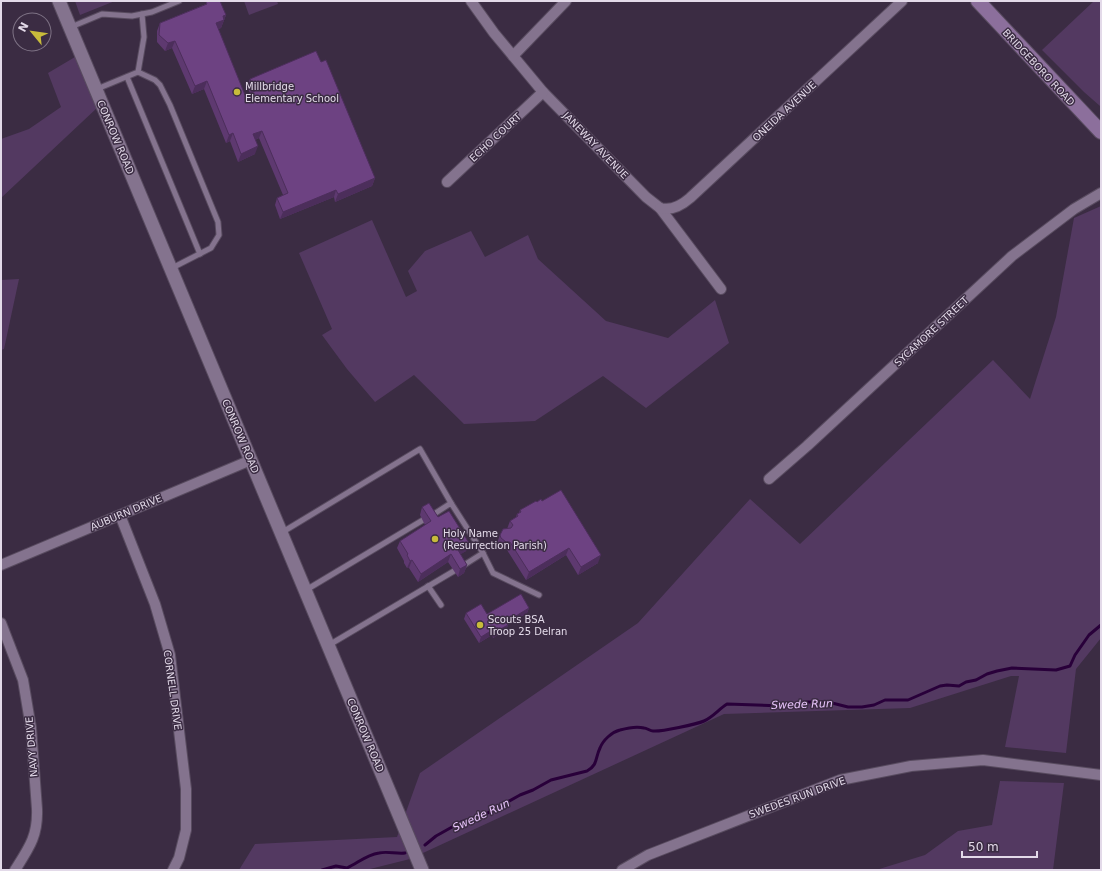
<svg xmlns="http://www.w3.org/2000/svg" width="1102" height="871" font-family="'DejaVu Sans',sans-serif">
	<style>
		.green { fill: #533961 }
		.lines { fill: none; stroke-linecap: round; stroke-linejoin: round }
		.stream { stroke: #29003a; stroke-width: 3 }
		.service-casing { stroke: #584b5f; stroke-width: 7 }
		.minor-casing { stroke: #584b5f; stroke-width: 12 }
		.tertiary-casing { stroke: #584b5f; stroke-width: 15 }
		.secondary-casing { stroke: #584b5f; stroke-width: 16 }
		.service { stroke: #84738e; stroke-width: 5 }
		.minor { stroke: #84738e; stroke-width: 10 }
		.tertiary { stroke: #84738e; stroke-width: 13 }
		.secondary { stroke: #8c6f9c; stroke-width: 14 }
		.wall { fill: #5e3970 }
		.shaded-wall { fill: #4c2e5b }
		.building { fill: #6d4282; stroke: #4c2e5b }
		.poi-dot { fill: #c8bb3b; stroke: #3b2c43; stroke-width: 1.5 }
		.labels { text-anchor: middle; stroke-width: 3; stroke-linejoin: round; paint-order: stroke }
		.street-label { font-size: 10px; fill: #e3dae9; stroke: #3b2c43 }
		.poi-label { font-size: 10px; fill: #e3dae9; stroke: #3b2c43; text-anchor: start }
		.water-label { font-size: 11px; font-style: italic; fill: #e8c4fb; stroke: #3b2c43 }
	</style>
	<rect width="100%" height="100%" fill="#3b2c43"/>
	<g class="green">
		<path d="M 75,1 L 115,1 L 80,15 Z"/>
		<path d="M 244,1 L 277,1 L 278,4 L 249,15 Z"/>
		<path d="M 1094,1 L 1101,1 L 1101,104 L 1100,106 L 1084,92 L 1042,50 Z"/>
		<path d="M 75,57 L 98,107 L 1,198 L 1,139 L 29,129 L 61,107 L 48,73 Z"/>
		<path d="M 1101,206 L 1101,638 L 1076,669 L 1066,753 L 1005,747 L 1019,676 L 1011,676 L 910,708 L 724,714 L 410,859 L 366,870 L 239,870 L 255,844 L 397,837 L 420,773 L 638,623 L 750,499 L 800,544 L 993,360 L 1030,399 L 1056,317 L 1074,218 Z"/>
		<path d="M 372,220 L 406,297 L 417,291 L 408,271 L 425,251 L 471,231 L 485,257 L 528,235 L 538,259 L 606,321 L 668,338 L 715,300 L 729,343 L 646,408 L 603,376 L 535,421 L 464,424 L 414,375 L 375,402 L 347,369 L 322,335 L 332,329 L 299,253 Z"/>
		<path d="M 19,279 L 4,349 L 1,350 L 1,280 Z"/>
		<path d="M 1000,781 L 1064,783 L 1053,870 L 876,870 L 925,855 L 958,831 L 992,825 Z"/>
	</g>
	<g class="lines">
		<g class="stream">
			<path d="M 425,845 L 436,836 L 461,822 L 484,815 L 520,795 L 533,790 L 551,780 L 587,771 C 598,765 595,758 600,748 C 603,740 612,732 620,730 C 627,728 637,726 644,728 C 647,728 650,731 653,731 C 661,732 697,724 704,721 C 713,717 719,709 727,704 L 784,706 L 805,702 L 828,702 L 848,707 L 862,707 L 874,705 L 885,700 L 908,700 L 940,686 L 947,685 L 959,686 L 966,682 L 976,680 L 987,674 L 997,671 L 1012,668 L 1056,670 L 1070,666 L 1075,655 L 1089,635 L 1101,625"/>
			<path d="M 322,870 L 336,866 L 347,868 C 358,863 366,855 379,853 C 387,851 396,854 405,853"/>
		</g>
		<g class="service-casing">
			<g id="service">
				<path d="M 71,27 L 102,14 L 132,16 L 152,12 L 179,1"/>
				<path d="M 138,72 L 155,80 L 160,85 L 170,105 L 218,222 L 219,235 L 211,248 L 172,268"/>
				<path d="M 127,77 L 200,254"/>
				<path d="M 97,89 L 138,72 L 144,37 L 142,14"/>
				<path d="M 431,516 L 451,503 L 483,553 L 461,567"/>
				<path d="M 281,533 L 420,449 L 451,503"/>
				<path d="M 483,553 L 493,573 L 539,595"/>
				<path d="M 428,586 L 441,605"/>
				<path d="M 306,590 L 423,520"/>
				<path d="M 329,645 L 454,571"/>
			</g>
		</g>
		<g class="minor-casing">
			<g id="minor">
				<path d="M 471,1 L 494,33 L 543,92 L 646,197 L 660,208 L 721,289"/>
				<path d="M 513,56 L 566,1"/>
				<path d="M 447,182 L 543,92"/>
				<path d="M 660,208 C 671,211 682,205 690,198 L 902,1"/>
				<path d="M 769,479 L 807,446 L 1012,256 L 1074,209 L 1101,193"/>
				<path d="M 120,515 L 155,604 L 170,655 L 186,789 L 186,830 L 179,858 L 173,870"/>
				<path d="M 1,565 L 251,460"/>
				<path d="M 1,623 L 23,680 L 31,728 L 37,809 C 38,836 29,848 15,870"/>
				<path d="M 622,870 L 648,855 L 840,780 L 911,766 L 983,760 L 1101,775"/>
			</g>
		</g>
		<g class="tertiary-casing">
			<path id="tertiary" d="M 59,1 L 422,870"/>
		</g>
		<g class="secondary-casing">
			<path id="secondary" d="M 978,1 L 1101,132"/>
		</g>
		<use href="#service" class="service"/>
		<use href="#minor" class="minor"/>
		<use href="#tertiary" class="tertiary"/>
		<use href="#secondary" class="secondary"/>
	</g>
	<g class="wall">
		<path d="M 206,2 L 226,15 L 221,28 L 218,29 L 245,95 L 250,93 L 247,87 L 250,79 L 321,62 L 375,178 L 372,186 L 335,202 L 334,197 L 280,219 L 275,205 L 277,198 L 283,195 L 259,138 L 255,140 L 255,154 L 238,162 L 230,141 L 226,143 L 204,89 L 192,94 L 172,48 L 165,51 L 157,42 L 157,31 L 160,23 L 206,4 Z"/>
		<path d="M 542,501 L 598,563 L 578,575 L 566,555 L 526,580 L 507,550 L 503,550 L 498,545 L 497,543 L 500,535 L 507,529 L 510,521 L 516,517 L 517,514 L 519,513 L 520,510 L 537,502 Z"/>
		<path d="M 422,507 L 438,517 L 469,543 L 466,551 L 460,554 L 467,565 L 464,573 L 458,577 L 448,562 L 418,582 L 409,568 L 407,568 L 404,563 L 404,561 L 397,548 L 400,541 L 425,525 L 420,515 Z"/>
		<path d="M 529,608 L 527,613 L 508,625 L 506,630 L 493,638 L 492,635 L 479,643 L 464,619 L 466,613 L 487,614 Z"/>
	</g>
	<g class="shaded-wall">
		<path d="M 226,15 L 221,28 L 213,31 L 216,23 L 223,16 Z"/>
		<path d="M 175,41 L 172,48 L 165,51 L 168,43 Z"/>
		<path d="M 207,81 L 204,89 L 192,94 L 195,86 Z"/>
		<path d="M 262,131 L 259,138 L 250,142 L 253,134 Z"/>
		<path d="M 233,133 L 230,141 L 226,143 L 229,135 Z"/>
		<path d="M 258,146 L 255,154 L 238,162 L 241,154 Z"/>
		<path d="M 375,178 L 372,186 L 335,202 L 338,194 Z"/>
		<path d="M 336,190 L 334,197 L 280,219 L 283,212 Z"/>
		<path d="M 506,542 L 510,542 L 507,550 L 503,550 Z"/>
		<path d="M 469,543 L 466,551 L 455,558 L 458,550 Z"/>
		<path d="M 569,548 L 566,555 L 526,580 L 529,572 Z"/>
		<path d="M 451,554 L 448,562 L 418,582 L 421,574 Z"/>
		<path d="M 601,555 L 598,563 L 578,575 L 581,567 Z"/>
		<path d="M 412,560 L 409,568 L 407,568 L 410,561 Z"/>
		<path d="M 467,565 L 464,573 L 458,577 L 460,569 Z"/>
		<path d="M 529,608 L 527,613 L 508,625 L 506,630 L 493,638 L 495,632 L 506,622 Z"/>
		<path d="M 494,629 L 492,635 L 479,643 L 481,637 Z"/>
	</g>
	<g class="building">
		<path d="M 207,1 L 220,1 L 226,15 L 223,16 L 224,20 L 216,23 L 245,95 L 255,91 L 250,79 L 316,51 L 321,62 L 326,60 L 375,178 L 338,194 L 336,190 L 283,212 L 277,198 L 288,193 L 262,131 L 253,134 L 258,146 L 241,154 L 233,133 L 229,135 L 207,81 L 195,86 L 175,41 L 168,43 L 159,35 L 160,23 L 207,4 L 206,2 Z"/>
		<path d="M 561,490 L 601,555 L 581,567 L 569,548 L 529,572 L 510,542 L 506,542 L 501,538 L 500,535 L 503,529 L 511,528 L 513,525 L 510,521 L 518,516 L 517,514 L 521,512 L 520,510 L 536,501 L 537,502 L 541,499 L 542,501 Z"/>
		<path d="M 429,503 L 438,517 L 449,511 L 469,543 L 458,550 L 467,565 L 460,569 L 451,554 L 421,574 L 412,560 L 410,561 L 407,555 L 408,554 L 400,541 L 431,521 L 422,507 Z"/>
		<path d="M 521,594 L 529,608 L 506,622 L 508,625 L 495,632 L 494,629 L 481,637 L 466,613 L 481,604 L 487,614 Z"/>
	</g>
	<g class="poi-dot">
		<circle cx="237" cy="92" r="4"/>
		<circle cx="435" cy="539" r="4"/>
		<circle cx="480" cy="625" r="4"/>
	</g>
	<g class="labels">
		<g class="street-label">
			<text transform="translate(1039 67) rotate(47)" y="4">BRIDGEBORO ROAD</text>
			<text transform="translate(784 111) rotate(-43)" y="4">ONEIDA AVENUE</text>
			<text transform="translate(116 137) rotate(67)" y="4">CONROW ROAD</text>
			<text transform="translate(495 137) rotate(-43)" y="4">ECHO COURT</text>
			<text transform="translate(596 145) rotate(46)" y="4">JANEWAY AVENUE</text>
			<text transform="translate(931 331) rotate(-43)" y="4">SYCAMORE STREET</text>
			<text transform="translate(241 436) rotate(67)" y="4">CONROW ROAD</text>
			<text transform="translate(126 512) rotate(-23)" y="4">AUBURN DRIVE</text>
			<text transform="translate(173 690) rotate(82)" y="4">CORNELL DRIVE</text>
			<text transform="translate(366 735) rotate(67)" y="4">CONROW ROAD</text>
			<text transform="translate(31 747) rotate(-95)" y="4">NAVY DRIVE</text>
			<text transform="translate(797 797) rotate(-20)" y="4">SWEDES RUN DRIVE</text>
		</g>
		<g class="poi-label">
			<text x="245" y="90">Millbridge<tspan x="245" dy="12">Elementary School</tspan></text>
			<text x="443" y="537">Holy Name<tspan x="443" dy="12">(Resurrection Parish)</tspan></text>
			<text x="488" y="623">Scouts BSA<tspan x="488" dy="12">Troop 25 Delran</tspan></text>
		</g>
		<g class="water-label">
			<text transform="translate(802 704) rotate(-2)" y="4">Swede Run</text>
			<text transform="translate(481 815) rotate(-25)" y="4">Swede Run</text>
		</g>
	</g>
	<rect width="1102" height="871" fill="none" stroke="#e3dae9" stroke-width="4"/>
	<g transform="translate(32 32) rotate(299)"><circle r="19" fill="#3b2c43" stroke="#7e7285"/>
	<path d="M0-3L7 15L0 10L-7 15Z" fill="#c8bb3b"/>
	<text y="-6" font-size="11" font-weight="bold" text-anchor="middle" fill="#e3dae9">N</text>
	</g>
	<path d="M962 851v6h75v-6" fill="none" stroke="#e3dae9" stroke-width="2"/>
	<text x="968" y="851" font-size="12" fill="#e3dae9" stroke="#3b2c43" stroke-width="3" paint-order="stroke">50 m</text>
</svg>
